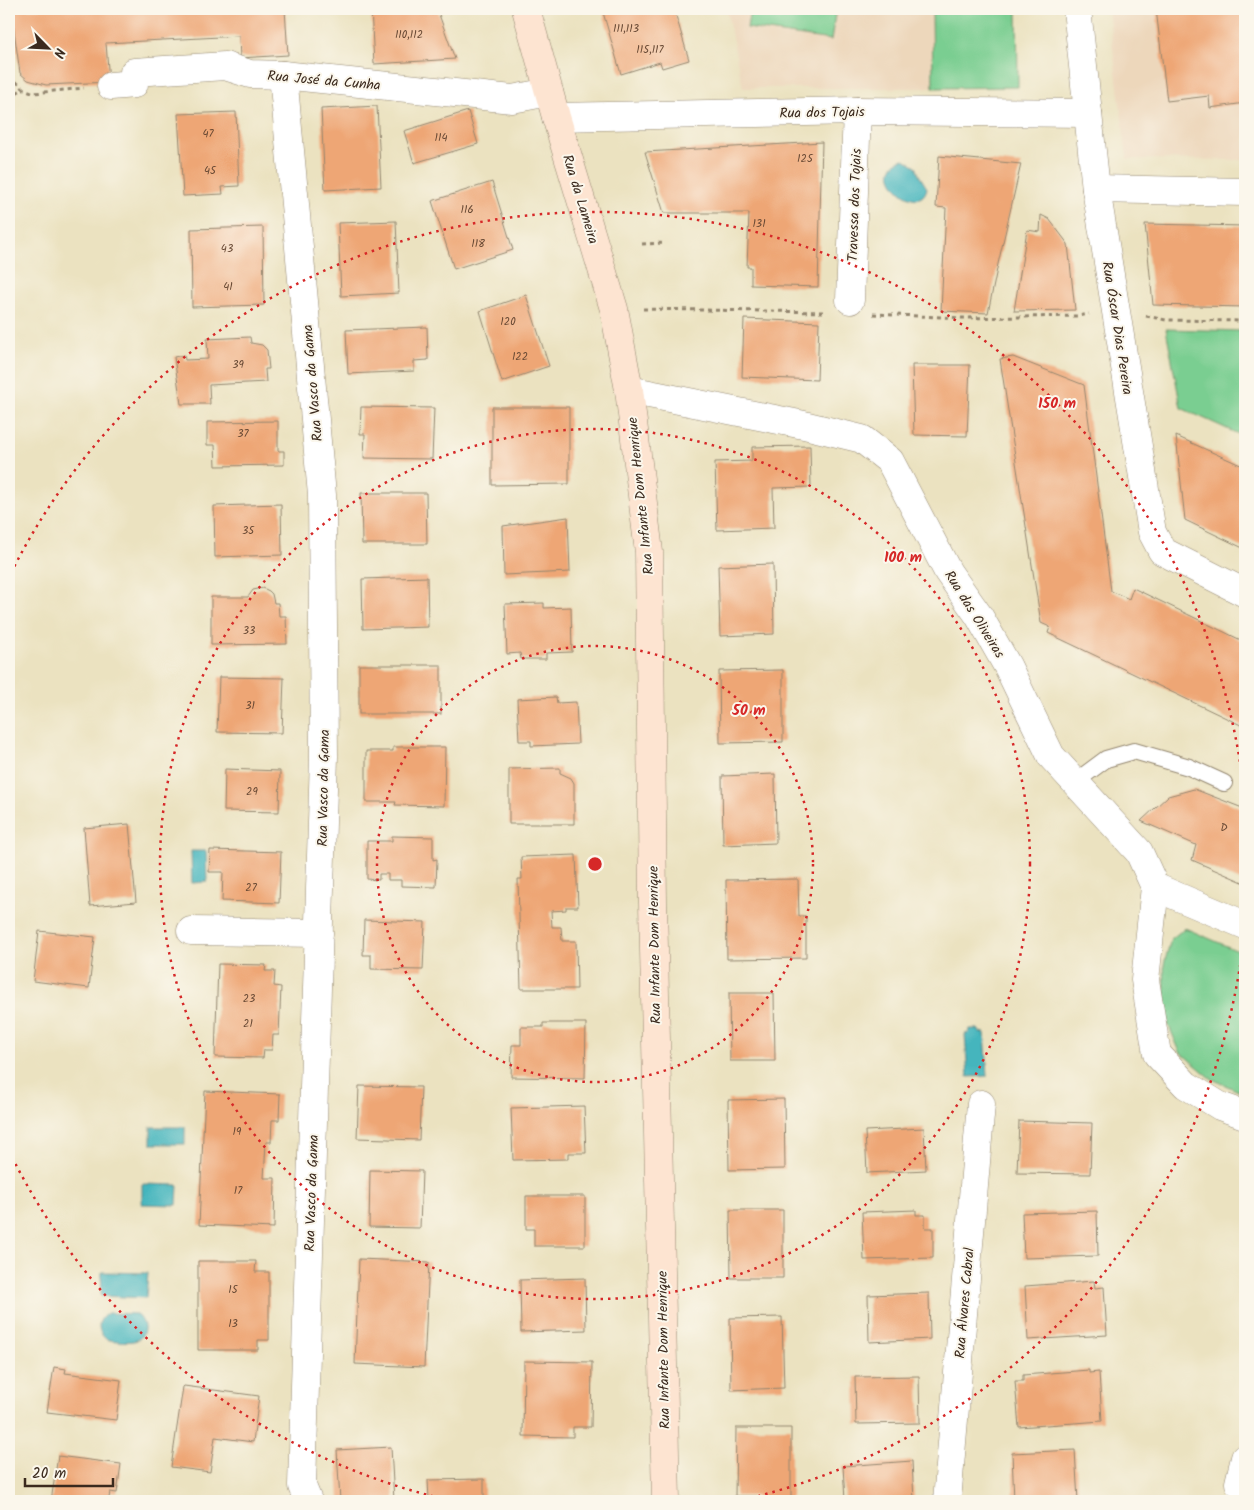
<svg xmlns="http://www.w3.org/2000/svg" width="1254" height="1510" font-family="Kalam,sans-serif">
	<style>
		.built { fill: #edd7bb }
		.green { fill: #7ace91; stroke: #5a7c58 }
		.water { fill: #45b5bd; stroke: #40706e }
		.building { fill: #eea675 }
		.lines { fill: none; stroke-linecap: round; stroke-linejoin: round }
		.lane-casing { stroke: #93866f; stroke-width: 18 }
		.street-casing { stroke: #93866f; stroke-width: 29 }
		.secondary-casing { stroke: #93866f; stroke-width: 29 }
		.path { stroke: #93866f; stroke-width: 3; stroke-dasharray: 4 4; stroke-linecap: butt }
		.lane { stroke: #fff; stroke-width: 16 }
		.street { stroke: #fff; stroke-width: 28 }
		.secondary { stroke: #fde4d1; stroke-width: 28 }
		.ring { fill: none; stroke: #d62828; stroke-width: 2.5; stroke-dasharray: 2.5 5 }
		.labels { text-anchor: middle; stroke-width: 4; stroke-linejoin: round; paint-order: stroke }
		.number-label { font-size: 11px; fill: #684934 }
		.street-label { font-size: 14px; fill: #3b2a1e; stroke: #fbf7ec }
		.centre { fill: #d62828; stroke: #fbf7ec; stroke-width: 2.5 }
		.ring-label { font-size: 15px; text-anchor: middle; font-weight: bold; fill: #d62828; stroke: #fbf7ec; stroke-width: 4; stroke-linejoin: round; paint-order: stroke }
	</style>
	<rect width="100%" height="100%" fill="#fbf7ec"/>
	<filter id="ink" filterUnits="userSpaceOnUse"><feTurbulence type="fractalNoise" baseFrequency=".02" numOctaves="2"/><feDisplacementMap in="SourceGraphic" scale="10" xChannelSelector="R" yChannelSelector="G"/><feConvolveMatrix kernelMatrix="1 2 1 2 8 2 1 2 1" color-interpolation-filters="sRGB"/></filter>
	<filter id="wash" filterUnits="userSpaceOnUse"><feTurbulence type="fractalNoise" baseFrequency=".0096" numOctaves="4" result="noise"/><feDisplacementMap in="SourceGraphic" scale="20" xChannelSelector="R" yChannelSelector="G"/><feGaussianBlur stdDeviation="1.12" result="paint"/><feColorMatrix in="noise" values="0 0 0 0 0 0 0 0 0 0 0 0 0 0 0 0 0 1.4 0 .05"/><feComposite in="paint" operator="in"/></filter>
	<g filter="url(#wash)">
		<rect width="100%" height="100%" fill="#ebe2c0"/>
		<g class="built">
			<path d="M 726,9 L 932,9 L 933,88 L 743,88 Z"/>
			<path d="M 1108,9 L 1245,9 L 1245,160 L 1127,159 Z"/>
		</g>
		<g class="green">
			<path d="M 750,9 L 836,9 L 831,40 L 747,28 Z"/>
			<path d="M 932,9 L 1017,9 L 1018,87 L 933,88 Z"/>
			<path d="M 1166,329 L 1245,331 L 1245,437 L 1181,408 Z"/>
			<path d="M 1185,928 L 1245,954 L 1245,1094 L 1212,1079 L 1180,1052 L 1166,1019 L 1164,964 L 1171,939 Z"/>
		</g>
		<g class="water">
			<path d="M 904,159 L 916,166 L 919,175 L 927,188 C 920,220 866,170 904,159 Z"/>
			<path d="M 191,851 L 206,851 L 207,882 L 192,883 Z"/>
			<path d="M 970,1029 L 978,1029 L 980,1032 L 985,1033 L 988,1076 L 968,1077 L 965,1034 L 969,1033 Z"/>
			<rect x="151" y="1127" width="34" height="17"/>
			<path d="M 142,1184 L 178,1185 L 177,1205 L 142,1204 Z"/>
			<path d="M 102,1272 L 148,1273 L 146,1298 L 101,1296 Z"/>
			<path d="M 108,1313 L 136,1314 C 145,1320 148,1334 137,1340 C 130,1343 113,1341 106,1339 C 96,1331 97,1319 108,1313 Z"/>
		</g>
		<g id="blocks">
			<g class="building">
				<path d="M 11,9 L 285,9 L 288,55 L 240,58 L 239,36 L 106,43 L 109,82 L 46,85 L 28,80 L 20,73 Z"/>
				<path d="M 371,9 L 437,9 L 455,59 L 374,64 Z"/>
				<path d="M 602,9 L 674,9 L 689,60 L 662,68 L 660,62 L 621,74 Z"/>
				<path d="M 1156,9 L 1245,9 L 1245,103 L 1210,108 L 1209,96 L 1167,101 Z"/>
				<path d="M 377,106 L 381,187 L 325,190 L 321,109 Z"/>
				<path d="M 468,111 L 478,144 L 414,163 L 404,131 Z"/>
				<path d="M 236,112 L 239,186 L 222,187 L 223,194 L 183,196 L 178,114 Z"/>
				<path d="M 822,142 L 818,287 L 751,285 L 751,267 L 747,267 L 749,213 L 664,213 L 645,152 Z"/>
				<path d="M 939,156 L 1021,164 L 998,264 L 988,313 L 941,311 L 946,208 L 936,207 Z"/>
				<path d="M 492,182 L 513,250 L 454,269 L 432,201 Z"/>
				<path d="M 1041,215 L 1049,219 L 1068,244 L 1075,310 L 1014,311 L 1027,230 L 1040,232 Z"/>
				<path d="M 396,221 L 399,293 L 341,296 L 338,223 Z"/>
				<path d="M 1145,224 L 1245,226 L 1245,307 L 1153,305 Z"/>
				<path d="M 263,227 L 264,305 L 192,307 L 191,229 Z"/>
				<path d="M 526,295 L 549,366 L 502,382 L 480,311 Z"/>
				<path d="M 744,319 L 819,322 L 817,380 L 742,377 Z"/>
				<path d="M 427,327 L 428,360 L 414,361 L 414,371 L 348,374 L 346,330 Z"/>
				<path d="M 250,337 L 251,343 L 262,345 L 267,350 L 269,369 L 265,369 L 266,382 L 209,385 L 210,404 L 181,404 L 174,357 L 184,355 L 185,360 L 208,359 L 207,339 Z"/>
				<path d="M 1013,357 L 1084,385 L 1111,591 L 1129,599 L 1133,588 L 1245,642 L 1245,727 L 1048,633 L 1050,627 L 1041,623 L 1000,359 Z"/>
				<path d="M 912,365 L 970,365 L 967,436 L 914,435 Z"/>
				<path d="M 361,407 L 434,408 L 432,459 L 364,458 L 365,434 L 360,434 Z"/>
				<path d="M 492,407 L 569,407 L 569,484 L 492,485 Z"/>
				<path d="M 278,421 L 278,451 L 284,451 L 284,465 L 216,466 L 215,445 L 207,445 L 207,422 Z"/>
				<path d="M 1176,436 L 1245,467 L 1245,549 L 1185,520 Z"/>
				<path d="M 810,446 L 811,487 L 773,488 L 774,528 L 717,530 L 715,462 L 752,461 L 752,447 Z"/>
				<path d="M 361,493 L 426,493 L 427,544 L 362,544 Z"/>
				<path d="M 281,504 L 282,555 L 215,557 L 214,506 Z"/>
				<path d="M 568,517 L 570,572 L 504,575 L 503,526 Z"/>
				<path d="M 773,564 L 774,634 L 720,636 L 718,566 Z"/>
				<path d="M 427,577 L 428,627 L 363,629 L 362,579 Z"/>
				<path d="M 263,588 L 269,591 L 272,594 L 274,603 L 278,603 L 279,616 L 286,616 L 287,644 L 211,645 L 211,597 L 248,597 L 253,590 Z"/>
				<path d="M 544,603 L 544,608 L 571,607 L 572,652 L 546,653 L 546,659 L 521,659 L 520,653 L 507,654 L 505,604 Z"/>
				<rect x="359" y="665" width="82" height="49"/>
				<path d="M 783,670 L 783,742 L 720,743 L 719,671 Z"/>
				<path d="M 219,677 L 284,678 L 282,733 L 217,732 Z"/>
				<path d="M 556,697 L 557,703 L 576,702 L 578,744 L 531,746 L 531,741 L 519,741 L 517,699 Z"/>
				<path d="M 393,747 L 445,747 L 444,806 L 395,805 L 396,802 L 366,802 L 366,751 L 393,751 Z"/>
				<path d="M 560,768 L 560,773 L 571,778 L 574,783 L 574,824 L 509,824 L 509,769 Z"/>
				<path d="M 225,769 L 280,771 L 279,812 L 224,811 Z"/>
				<path d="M 775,774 L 776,843 L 723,845 L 722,776 Z"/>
				<path d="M 1194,789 L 1245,809 L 1245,883 L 1192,860 L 1196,845 L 1141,821 L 1168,796 Z"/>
				<path d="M 129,824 L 136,902 L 90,906 L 84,828 Z"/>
				<path d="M 392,836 L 433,837 L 433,860 L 437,859 L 436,887 L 401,886 L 401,880 L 388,880 L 388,874 L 379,874 L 379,880 L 367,879 L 367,841 L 392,841 Z"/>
				<path d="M 210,850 L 281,852 L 279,903 L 222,901 L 223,872 L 209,872 Z"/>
				<path d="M 576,855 L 578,907 L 566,907 L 566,910 L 551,911 L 552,927 L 561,927 L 562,941 L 576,941 L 577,989 L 521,989 L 518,879 L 522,879 L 521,857 Z"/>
				<path d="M 798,879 L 799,916 L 806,916 L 806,958 L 727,959 L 726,880 Z"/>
				<path d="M 364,920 L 425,922 L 423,970 L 371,969 L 371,955 L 363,955 Z"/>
				<path d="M 39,931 L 95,937 L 89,988 L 33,981 Z"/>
				<path d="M 218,964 L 266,965 L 265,971 L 275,971 L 274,986 L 281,987 L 279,1035 L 273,1035 L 272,1050 L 264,1050 L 263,1058 L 215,1057 Z"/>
				<path d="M 729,993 L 774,993 L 775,1061 L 730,1061 Z"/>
				<path d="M 543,1023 L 586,1023 L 585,1078 L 511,1077 L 512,1045 L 521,1045 L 521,1027 L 543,1027 Z"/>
				<path d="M 359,1086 L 421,1087 L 419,1140 L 357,1138 Z"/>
				<path d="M 205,1091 L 280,1094 L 279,1120 L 272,1120 L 271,1142 L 266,1142 L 264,1178 L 275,1178 L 274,1228 L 199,1225 Z"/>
				<path d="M 784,1099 L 785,1169 L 729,1170 L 728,1100 Z"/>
				<path d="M 584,1106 L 586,1153 L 568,1153 L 568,1159 L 513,1160 L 511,1108 Z"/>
				<path d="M 1019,1121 L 1092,1123 L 1090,1174 L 1017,1173 Z"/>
				<path d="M 924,1128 L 926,1170 L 867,1173 L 865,1131 Z"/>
				<path d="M 370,1170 L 422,1171 L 420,1228 L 369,1227 Z"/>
				<path d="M 526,1196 L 585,1196 L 585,1246 L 534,1246 L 534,1229 L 526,1229 Z"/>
				<path d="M 730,1210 L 783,1210 L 783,1278 L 731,1278 Z"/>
				<path d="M 916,1210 L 916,1215 L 925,1215 L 925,1228 L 933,1228 L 933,1258 L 864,1260 L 862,1212 Z"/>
				<path d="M 1097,1211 L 1098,1256 L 1024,1258 L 1022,1213 Z"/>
				<path d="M 359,1259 L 429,1262 L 424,1367 L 355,1364 Z"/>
				<path d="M 198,1261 L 256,1261 L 255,1272 L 269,1272 L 269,1340 L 258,1340 L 258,1350 L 198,1350 Z"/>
				<path d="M 585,1278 L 586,1330 L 521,1332 L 520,1280 Z"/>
				<path d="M 1094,1281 L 1095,1288 L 1104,1287 L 1107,1335 L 1028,1340 L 1025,1286 Z"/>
				<path d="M 929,1293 L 930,1339 L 869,1342 L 868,1295 Z"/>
				<path d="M 782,1317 L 784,1388 L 731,1390 L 730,1318 Z"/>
				<path d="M 524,1361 L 592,1362 L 591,1427 L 573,1427 L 573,1437 L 523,1436 Z"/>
				<path d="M 54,1367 L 66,1369 L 65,1373 L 121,1380 L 116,1420 L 47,1412 Z"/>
				<path d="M 1089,1370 L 1089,1373 L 1099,1372 L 1102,1421 L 1019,1427 L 1015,1381 L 1023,1381 L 1023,1375 Z"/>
				<path d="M 919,1376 L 920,1423 L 856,1424 L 855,1377 Z"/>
				<path d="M 184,1386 L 259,1396 L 253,1442 L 215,1437 L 210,1472 L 171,1467 L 183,1387 Z"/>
				<path d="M 736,1428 L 791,1428 L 791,1501 L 757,1501 L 757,1496 L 735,1496 Z"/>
				<path d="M 391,1447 L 394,1501 L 340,1501 L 337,1450 Z"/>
				<path d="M 1075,1450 L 1078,1501 L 1014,1501 L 1012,1453 Z"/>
				<path d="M 58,1456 L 121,1464 L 117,1493 L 110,1492 L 109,1498 L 117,1500 L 117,1501 L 51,1501 Z"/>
				<path d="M 912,1461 L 914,1501 L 845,1501 L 843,1466 Z"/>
				<path d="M 484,1479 L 484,1501 L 429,1501 L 428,1480 Z"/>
			</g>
		</g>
	</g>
	<g filter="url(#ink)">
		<use href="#blocks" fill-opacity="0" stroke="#93866f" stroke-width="1"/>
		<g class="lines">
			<g class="lane-casing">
				<path id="lane" d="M 1075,782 L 1106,759 L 1134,751 L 1189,767 L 1224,783"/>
			</g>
			<g class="street-casing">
				<g id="street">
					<path d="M 1077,9 L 1096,189 L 1152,532 L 1162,551 L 1245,593"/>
					<path d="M 283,75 L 322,495 L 324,756 L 302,1486 L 308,1501"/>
					<path d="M 111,86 L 134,84 L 134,72 L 225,66 L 250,74 L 283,75 L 512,99 L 549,92"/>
					<path d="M 556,117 L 857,111 L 1088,113"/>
					<path d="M 1096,189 L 1245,192"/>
					<path d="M 850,300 L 857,111"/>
					<path d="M 629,390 L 804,425 L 862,439 L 890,461 L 948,572 L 979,616 L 1008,667 L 1051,756 L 1139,852 L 1155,887 L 1145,980 L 1157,1054 L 1186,1085 L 1220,1106 L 1245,1115"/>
					<path d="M 1155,887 L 1245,925"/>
					<path d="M 191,931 L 319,933"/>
					<path d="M 1239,1483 L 1245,1458"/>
					<path d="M 947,1501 L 981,1104"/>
				</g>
			</g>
			<g class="secondary-casing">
				<path id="secondary" d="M 526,9 L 556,117 L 614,309 L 629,390 L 649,552 L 653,903 L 666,1501"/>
			</g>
			<g class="path">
				<path d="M 9,43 L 12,78 L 24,89 L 34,93 L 84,88"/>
				<path d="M 9,96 L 24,89"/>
				<path d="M 642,244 L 665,243"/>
				<path d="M 643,309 L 824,312"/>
				<path d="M 873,314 L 963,318 L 1079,316 L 1089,314"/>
				<path d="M 1146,316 L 1166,320 L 1245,321"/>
			</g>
			<use href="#lane" class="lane"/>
			<use href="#street" class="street"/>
			<use href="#secondary" class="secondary"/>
		</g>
	</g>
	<g class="ring">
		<circle cx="595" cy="864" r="218"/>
		<circle cx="595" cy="864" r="435"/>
		<path d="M1245 927A653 653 0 0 1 742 1500M448 1500A653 653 0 0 1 11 1155M11 573A653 653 0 0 1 1245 801"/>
	</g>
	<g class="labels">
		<g class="number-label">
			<text x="626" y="32">111,113</text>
			<text x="409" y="38">110,112</text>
			<text x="650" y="53">115,117</text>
			<text x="208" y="137">47</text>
			<text x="441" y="141">114</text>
			<text x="805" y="162">125</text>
			<text x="210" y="174">45</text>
			<text x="467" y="213">116</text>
			<text x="759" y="227">131</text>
			<text x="478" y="247">118</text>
			<text x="227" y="252">43</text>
			<text x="228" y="290">41</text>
			<text x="508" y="325">120</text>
			<text x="520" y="360">122</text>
			<text x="238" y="368">39</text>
			<text x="243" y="437">37</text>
			<text x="248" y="534">35</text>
			<text x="249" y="634">33</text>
			<text x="250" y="709">31</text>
			<text x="252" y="795">29</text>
			<text x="1224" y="831">D</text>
			<text x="251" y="891">27</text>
			<text x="249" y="1002">23</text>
			<text x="248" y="1027">21</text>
			<text x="237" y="1135">19</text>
			<text x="238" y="1194">17</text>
			<text x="233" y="1293">15</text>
			<text x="233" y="1327">13</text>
		</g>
		<g class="street-label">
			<text transform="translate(324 80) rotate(5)" y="5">Rua José da Cunha</text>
			<text transform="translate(822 112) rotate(-1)" y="5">Rua dos Tojais</text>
			<text transform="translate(581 199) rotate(73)" y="5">Rua da Lameira</text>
			<text transform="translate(854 205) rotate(-88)" y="5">Travessa dos Tojais</text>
			<text transform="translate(1118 328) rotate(81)" y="5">Rua Óscar Dias Pereira</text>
			<text transform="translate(312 383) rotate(-95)" y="5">Rua Vasco da Gama</text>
			<text transform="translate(640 496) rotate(-96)" y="5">Rua Infante Dom Henrique</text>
			<text transform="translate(975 614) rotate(58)" y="5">Rua das Oliveiras</text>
			<text transform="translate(323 788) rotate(-89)" y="5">Rua Vasco da Gama</text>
			<text transform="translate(654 945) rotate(-91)" y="5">Rua Infante Dom Henrique</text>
			<text transform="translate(311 1193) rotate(-88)" y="5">Rua Vasco da Gama</text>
			<text transform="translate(964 1303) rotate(-85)" y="5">Rua Álvares Cabral</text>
			<text transform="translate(663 1350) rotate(-91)" y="5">Rua Infante Dom Henrique</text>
		</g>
	</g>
	<circle cx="595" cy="864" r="8" class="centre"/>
	<g class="ring-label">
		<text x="1057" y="408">150 m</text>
		<text x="903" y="562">100 m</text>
		<text x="749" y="715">50 m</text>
	</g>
	<rect width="1254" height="1510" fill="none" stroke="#fbf7ec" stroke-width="30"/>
	<g transform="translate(48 48) rotate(114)" stroke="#fbf7ec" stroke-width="4" paint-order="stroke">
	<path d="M0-4L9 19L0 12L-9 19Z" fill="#3b2a1e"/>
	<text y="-8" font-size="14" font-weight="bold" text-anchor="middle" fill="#3b2a1e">N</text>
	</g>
	<path d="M25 1478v8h88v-8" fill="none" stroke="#3b2a1e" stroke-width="2.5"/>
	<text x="32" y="1478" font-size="15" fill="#3b2a1e" stroke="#fbf7ec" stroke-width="4" paint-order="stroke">20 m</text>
</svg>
